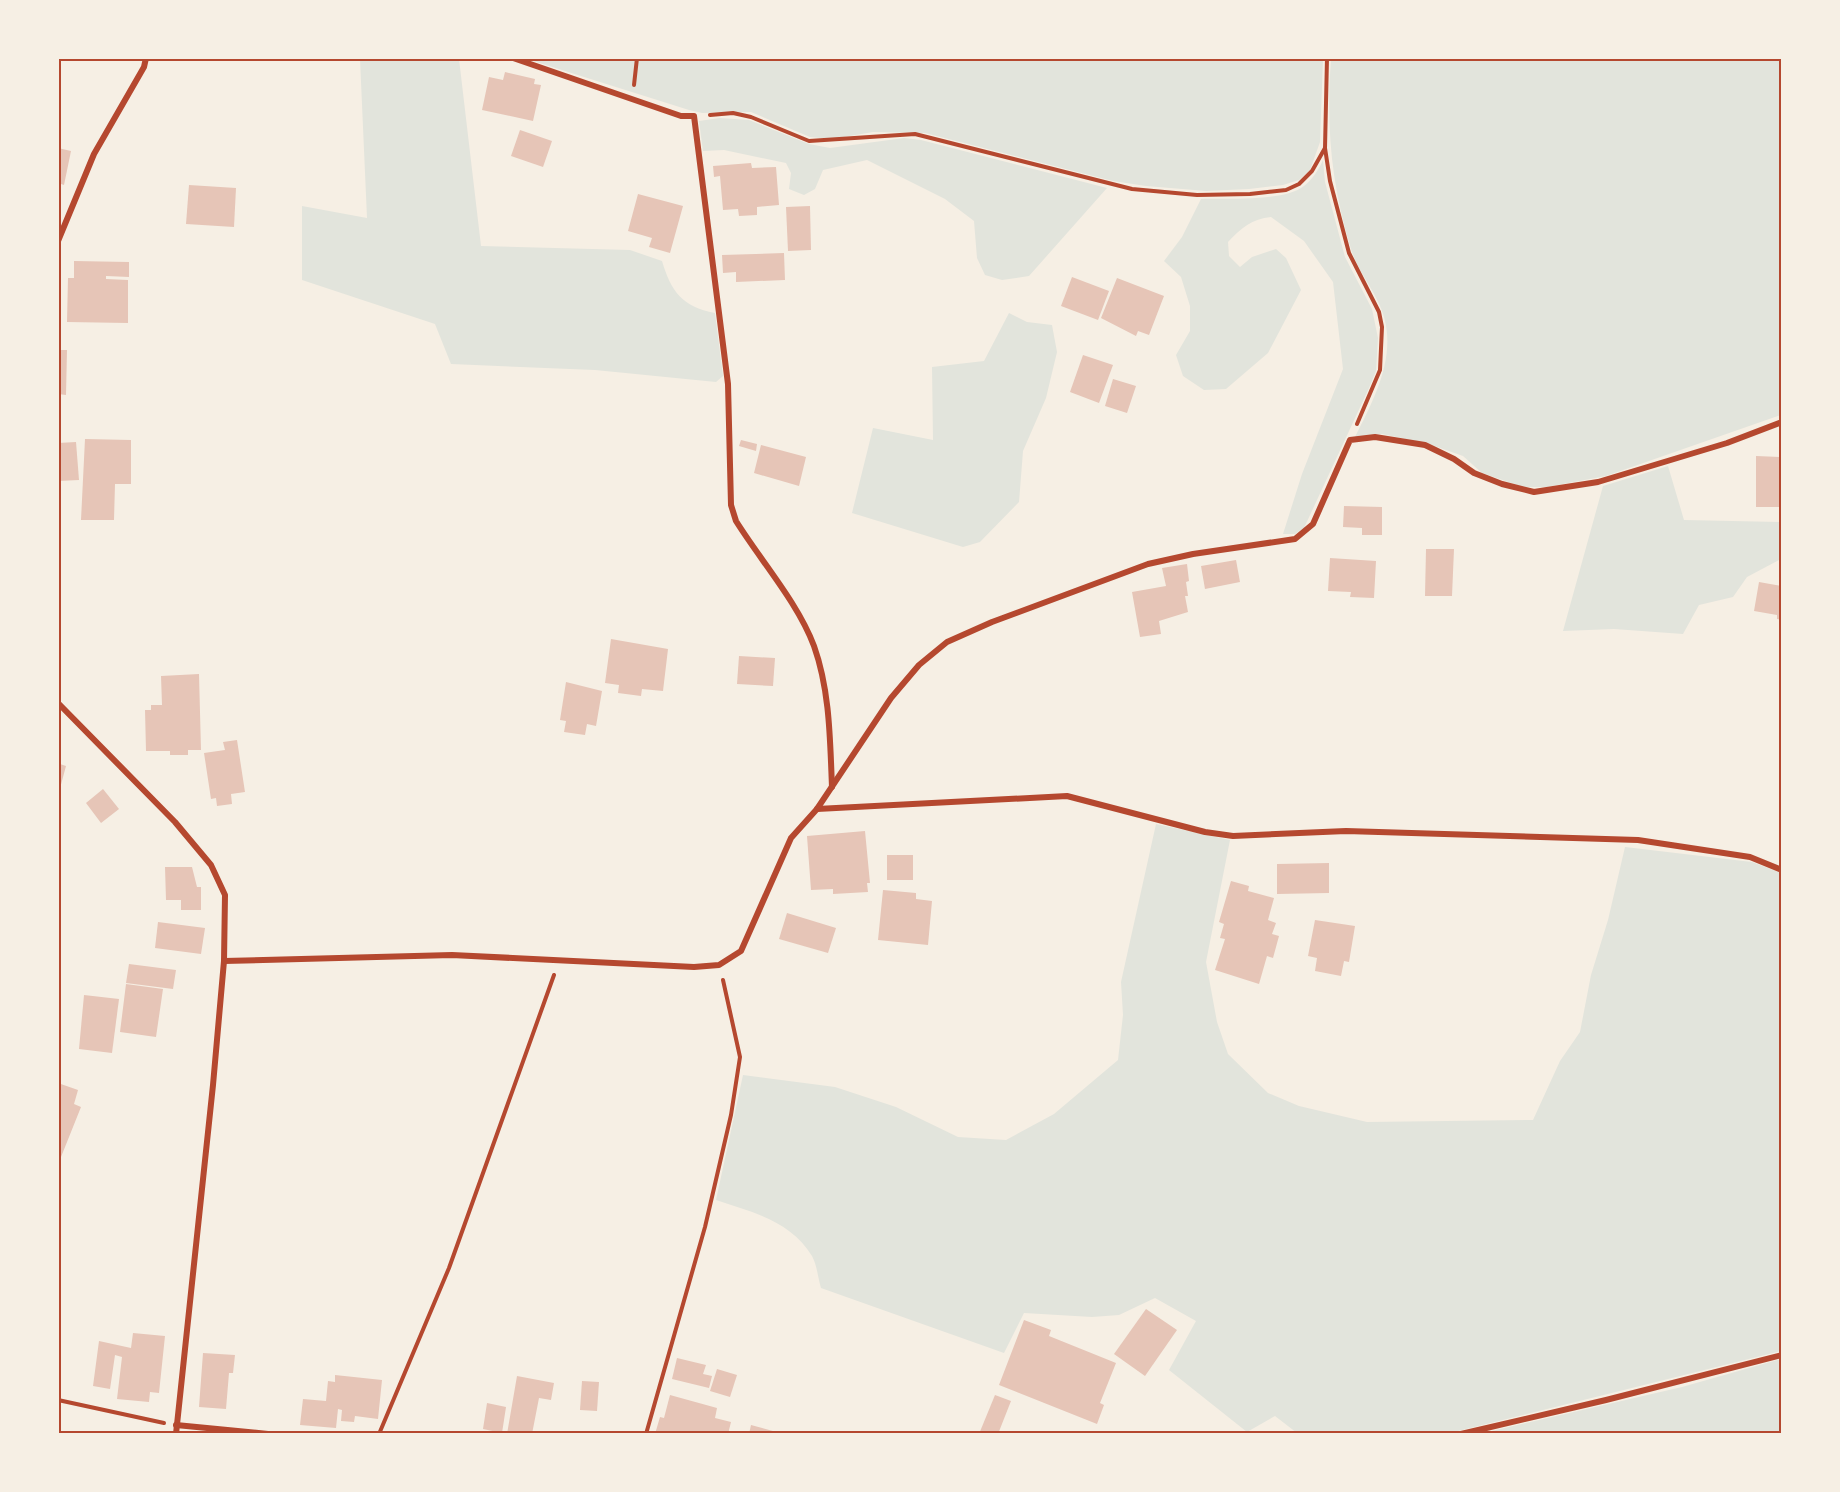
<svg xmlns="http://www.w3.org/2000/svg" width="1840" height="1492" font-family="Rubik,sans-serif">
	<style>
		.green { fill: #e2e4dc }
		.building { fill: #e6c5b7 }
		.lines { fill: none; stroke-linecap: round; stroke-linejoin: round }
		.path { stroke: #b5482f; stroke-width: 4 }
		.minor { stroke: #b5482f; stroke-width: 6 }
		.neatline { fill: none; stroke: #b5482f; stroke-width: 2 }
	</style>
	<rect width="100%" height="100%" fill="#f6efe4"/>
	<g class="green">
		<path d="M 360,59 L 459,59 L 481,246 L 630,250 L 662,261 C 671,291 682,307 715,313 L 723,376 L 716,382 L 595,370 L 451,364 L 435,324 L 302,280 L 302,206 L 367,218 Z"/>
		<path d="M 527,59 L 1323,59 L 1320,142 L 1310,170 L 1299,180 L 1283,185 L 1249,189 L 1206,191 L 1146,186 L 1113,181 L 925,133 L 873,132 L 832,139 L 810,137 L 751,112 L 702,113 L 689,110 Z"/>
		<path d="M 1331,59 L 1781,59 L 1781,415 L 1606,476 L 1547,487 L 1523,487 L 1482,473 L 1463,456 L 1429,444 L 1382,434 L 1355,437 C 1375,397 1400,351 1380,306 C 1372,287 1357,269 1351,249 C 1331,183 1326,127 1331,59 Z"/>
		<path d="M 720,118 L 749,120 L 809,144 L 830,148 L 904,138 L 921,140 L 1107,188 L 1029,276 L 1002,280 L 985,275 L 977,258 L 974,221 L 945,199 L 867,160 L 823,170 L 815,189 L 804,195 L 789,189 L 791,173 L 786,163 L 724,150 L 703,151 L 699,121 Z"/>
		<path d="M 1323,160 L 1325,182 L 1345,257 L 1372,309 L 1378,338 L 1376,371 L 1369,388 L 1304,528 L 1295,534 L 1283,534 L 1302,474 L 1343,369 L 1333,282 L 1304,241 L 1271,217 C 1252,219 1241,228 1228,242 L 1229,256 L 1240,267 L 1252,257 L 1276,249 L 1286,258 L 1301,290 L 1268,353 L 1226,389 L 1204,390 L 1183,376 L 1176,355 L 1190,331 L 1190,306 L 1181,277 L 1164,261 L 1182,237 L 1201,199 C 1226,198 1284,202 1304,186 C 1313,179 1319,169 1323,160 Z"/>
		<path d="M 1009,313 L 1027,322 L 1052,325 L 1057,352 L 1046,398 L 1023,451 L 1019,502 L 980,542 L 963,547 L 852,513 L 873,428 L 933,440 L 932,367 L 984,361 Z"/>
		<path d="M 1668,466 L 1684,520 L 1781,522 L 1781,559 L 1747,577 L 1733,597 L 1699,605 L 1683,634 L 1614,629 L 1563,631 L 1603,486 Z"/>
		<path d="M 1156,824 L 1230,840 L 1206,962 L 1217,1022 L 1228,1054 L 1268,1093 L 1299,1106 L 1367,1122 L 1533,1120 L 1560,1061 L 1580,1032 L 1591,975 L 1608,920 L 1625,847 L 1752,862 L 1781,873 L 1781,1351 L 1450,1433 L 1297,1433 L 1275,1416 L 1247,1432 L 1169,1370 L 1196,1321 L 1155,1298 L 1119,1315 L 1092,1317 L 1024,1313 L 1004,1353 L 821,1288 C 818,1278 817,1265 812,1256 C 791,1221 752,1212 716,1200 L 743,1075 L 835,1087 L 896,1107 L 958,1137 L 1006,1140 L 1054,1114 L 1118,1060 L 1123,1015 L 1121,982 Z"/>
		<path d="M 1781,1359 L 1781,1433 L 1479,1434 L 1682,1387 Z"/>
	</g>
	<g class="building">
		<path d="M 505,72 L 535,79 L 534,84 L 541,85 L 533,121 L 482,110 L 489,77 L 503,80 Z"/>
		<path d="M 520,130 L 552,141 L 543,167 L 511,156 Z"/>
		<path d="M 58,148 L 71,151 L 64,185 L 58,183 Z"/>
		<path d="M 751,163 L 752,168 L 776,167 L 779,205 L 757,207 L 757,215 L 739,216 L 738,209 L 723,210 L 720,176 L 714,177 L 713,166 Z"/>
		<path d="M 189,185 L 236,188 L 234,227 L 186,224 Z"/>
		<path d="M 638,194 L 683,206 L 670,253 L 649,247 L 652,238 L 628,231 Z"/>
		<path d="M 810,206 L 811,250 L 788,251 L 786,207 Z"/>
		<path d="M 784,253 L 785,280 L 736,282 L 736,272 L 723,273 L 722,255 Z"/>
		<path d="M 74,261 L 129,262 L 129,277 L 106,276 L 106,279 L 128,280 L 128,323 L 67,322 L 68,278 L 74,278 Z"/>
		<path d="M 1072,277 L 1109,291 L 1098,320 L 1061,306 Z"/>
		<path d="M 1117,278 L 1164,296 L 1149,335 L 1138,331 L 1136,336 L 1101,318 Z"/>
		<path d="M 58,350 L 67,350 L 66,395 L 58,394 Z"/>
		<path d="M 1083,355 L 1113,365 L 1099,403 L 1070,392 Z"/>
		<path d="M 1113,379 L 1136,386 L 1127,413 L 1105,406 Z"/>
		<path d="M 85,439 L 131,440 L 131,484 L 115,484 L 114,520 L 81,520 Z"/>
		<path d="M 741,440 L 757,444 L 756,451 L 739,446 Z"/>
		<path d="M 76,442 L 79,480 L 58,481 L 58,443 Z"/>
		<path d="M 761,445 L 806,457 L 799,486 L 754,473 Z"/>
		<path d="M 1756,456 L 1782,457 L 1782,507 L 1756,507 Z"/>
		<path d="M 1344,506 L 1382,507 L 1382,535 L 1362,535 L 1362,528 L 1343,527 Z"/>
		<path d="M 1426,549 L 1454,549 L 1452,596 L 1425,596 Z"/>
		<path d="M 1330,558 L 1376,561 L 1374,598 L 1350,597 L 1351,592 L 1328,591 Z"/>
		<path d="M 1236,560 L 1240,582 L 1205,589 L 1201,566 Z"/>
		<path d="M 1187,564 L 1189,581 L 1186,582 L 1188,596 L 1185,596 L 1188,612 L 1159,621 L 1161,634 L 1140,637 L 1132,592 L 1166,586 L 1162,568 Z"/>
		<path d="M 1759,582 L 1782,586 L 1782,620 L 1777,619 L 1777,615 L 1754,611 Z"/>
		<path d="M 611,639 L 668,649 L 663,691 L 642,689 L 641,696 L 618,693 L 619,685 L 605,683 Z"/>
		<path d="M 739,656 L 775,658 L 773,686 L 737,684 Z"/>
		<path d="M 199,674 L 201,750 L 188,750 L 188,755 L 170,755 L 170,751 L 146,751 L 145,710 L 151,710 L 151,705 L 162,705 L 161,676 Z"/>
		<path d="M 566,682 L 602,691 L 596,726 L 587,724 L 585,735 L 564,732 L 566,721 L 560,720 Z"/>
		<path d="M 237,740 L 245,792 L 231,794 L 232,804 L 217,806 L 216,798 L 211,799 L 204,753 L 225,750 L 223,742 Z"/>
		<path d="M 58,759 L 61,759 L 60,764 L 66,766 L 59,792 Z"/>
		<path d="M 103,789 L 119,809 L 101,823 L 86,803 Z"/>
		<path d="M 865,831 L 870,883 L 867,883 L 868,892 L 833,894 L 833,889 L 811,890 L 807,836 Z"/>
		<rect x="887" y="855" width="26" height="25"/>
		<path d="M 1329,863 L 1329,893 L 1277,894 L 1277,864 Z"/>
		<path d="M 165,867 L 192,867 L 197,887 L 201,887 L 201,910 L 181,910 L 181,900 L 166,900 Z"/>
		<path d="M 1231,881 L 1249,886 L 1248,891 L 1274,898 L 1268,920 L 1276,923 L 1272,934 L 1279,936 L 1273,958 L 1267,956 L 1259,984 L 1215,970 L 1225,939 L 1220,938 L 1224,924 L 1219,922 Z"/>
		<path d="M 883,890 L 916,893 L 916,899 L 932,901 L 928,945 L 878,940 Z"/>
		<path d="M 787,913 L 836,928 L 828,953 L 779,939 Z"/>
		<path d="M 1315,920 L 1355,926 L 1349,962 L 1344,961 L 1341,976 L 1315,971 L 1317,958 L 1308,956 Z"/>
		<path d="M 158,922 L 205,928 L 201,954 L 155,948 Z"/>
		<path d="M 129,964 L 176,970 L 173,989 L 126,983 Z"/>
		<path d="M 126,984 L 163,989 L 156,1037 L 120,1032 Z"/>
		<path d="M 84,995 L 119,999 L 112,1053 L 79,1049 Z"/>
		<path d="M 58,1083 L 78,1090 L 74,1104 L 81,1107 L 61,1157 L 58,1156 Z"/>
		<path d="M 1146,1309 L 1177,1330 L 1145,1376 L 1114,1354 Z"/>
		<path d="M 1024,1320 L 1051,1330 L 1049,1336 L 1116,1363 L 1100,1403 L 1104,1405 L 1097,1424 L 999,1385 Z"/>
		<path d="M 133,1333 L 165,1336 L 159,1393 L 150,1392 L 149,1402 L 117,1399 L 122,1357 L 115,1355 L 110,1389 L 93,1386 L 99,1341 L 131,1348 Z"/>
		<path d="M 203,1353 L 235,1355 L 233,1373 L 229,1373 L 226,1409 L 199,1407 Z"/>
		<path d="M 677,1358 L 706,1365 L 703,1374 L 712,1376 L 709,1388 L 672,1379 Z"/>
		<path d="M 717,1369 L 737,1375 L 730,1397 L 710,1391 Z"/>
		<path d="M 335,1375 L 382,1380 L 378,1419 L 355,1416 L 354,1422 L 341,1421 L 342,1410 L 338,1409 L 336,1428 L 300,1425 L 303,1399 L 326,1401 L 328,1381 L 335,1382 Z"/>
		<path d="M 517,1376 L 554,1383 L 551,1400 L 539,1398 L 532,1434 L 507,1434 Z"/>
		<path d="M 582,1381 L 599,1382 L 597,1411 L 580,1410 Z"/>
		<path d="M 670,1395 L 717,1408 L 715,1418 L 731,1422 L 728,1434 L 655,1434 L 660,1417 L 664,1418 Z"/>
		<path d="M 995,1395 L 1011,1401 L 998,1434 L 979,1434 Z"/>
		<path d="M 487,1403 L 506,1407 L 502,1433 L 483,1429 Z"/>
		<path d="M 751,1425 L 780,1433 L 780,1434 L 749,1434 Z"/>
	</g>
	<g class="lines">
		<g class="path">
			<path d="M 1327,58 L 1325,148 L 1330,181 L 1349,253 L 1379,312 L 1382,327 L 1380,370 L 1357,424"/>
			<path d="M 634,85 L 637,58"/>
			<path d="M 710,115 L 733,113 L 751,117 L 809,141 L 915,134 L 1132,189 L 1197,195 L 1250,194 L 1286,190 L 1299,184 L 1312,171 L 1325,148"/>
			<path d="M 58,1400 L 164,1423"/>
			<path d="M 379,1434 L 449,1268 L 554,975"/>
			<path d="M 646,1434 L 705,1227 L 731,1115 L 740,1057 L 723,980"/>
		</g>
		<g class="minor">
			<path d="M 513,58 L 681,116 L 694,116 L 728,384 L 731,505 L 736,521 C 761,561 798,603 814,646 C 830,691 830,740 832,787"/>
			<path d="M 58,241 L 94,154 L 144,67 L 146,58"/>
			<path d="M 58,703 L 175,822 L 211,865 L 225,895 L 224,961 L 213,1085 L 176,1434"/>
			<path d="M 817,809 L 1067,796 L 1205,832 L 1233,836 L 1346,831 L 1638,840 L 1750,857 L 1782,870"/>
			<path d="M 224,961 L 452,955 L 694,967 L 719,965 L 741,951 L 791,838 L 817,809 L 891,698 L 919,665 L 947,642 L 992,622 L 1148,564 L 1193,554 L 1295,539 L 1313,524 L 1350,440 L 1375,437 L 1425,445 L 1454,459 L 1474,473 L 1502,484 L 1534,492 L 1598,482 L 1727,443 L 1782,422"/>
			<path d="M 176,1425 L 268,1434"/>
			<path d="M 1461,1434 L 1606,1400 L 1782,1355"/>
		</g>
	</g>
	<rect width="1840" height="1492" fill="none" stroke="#f6efe4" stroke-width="120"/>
	<rect x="60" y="60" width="1720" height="1372" class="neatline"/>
</svg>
